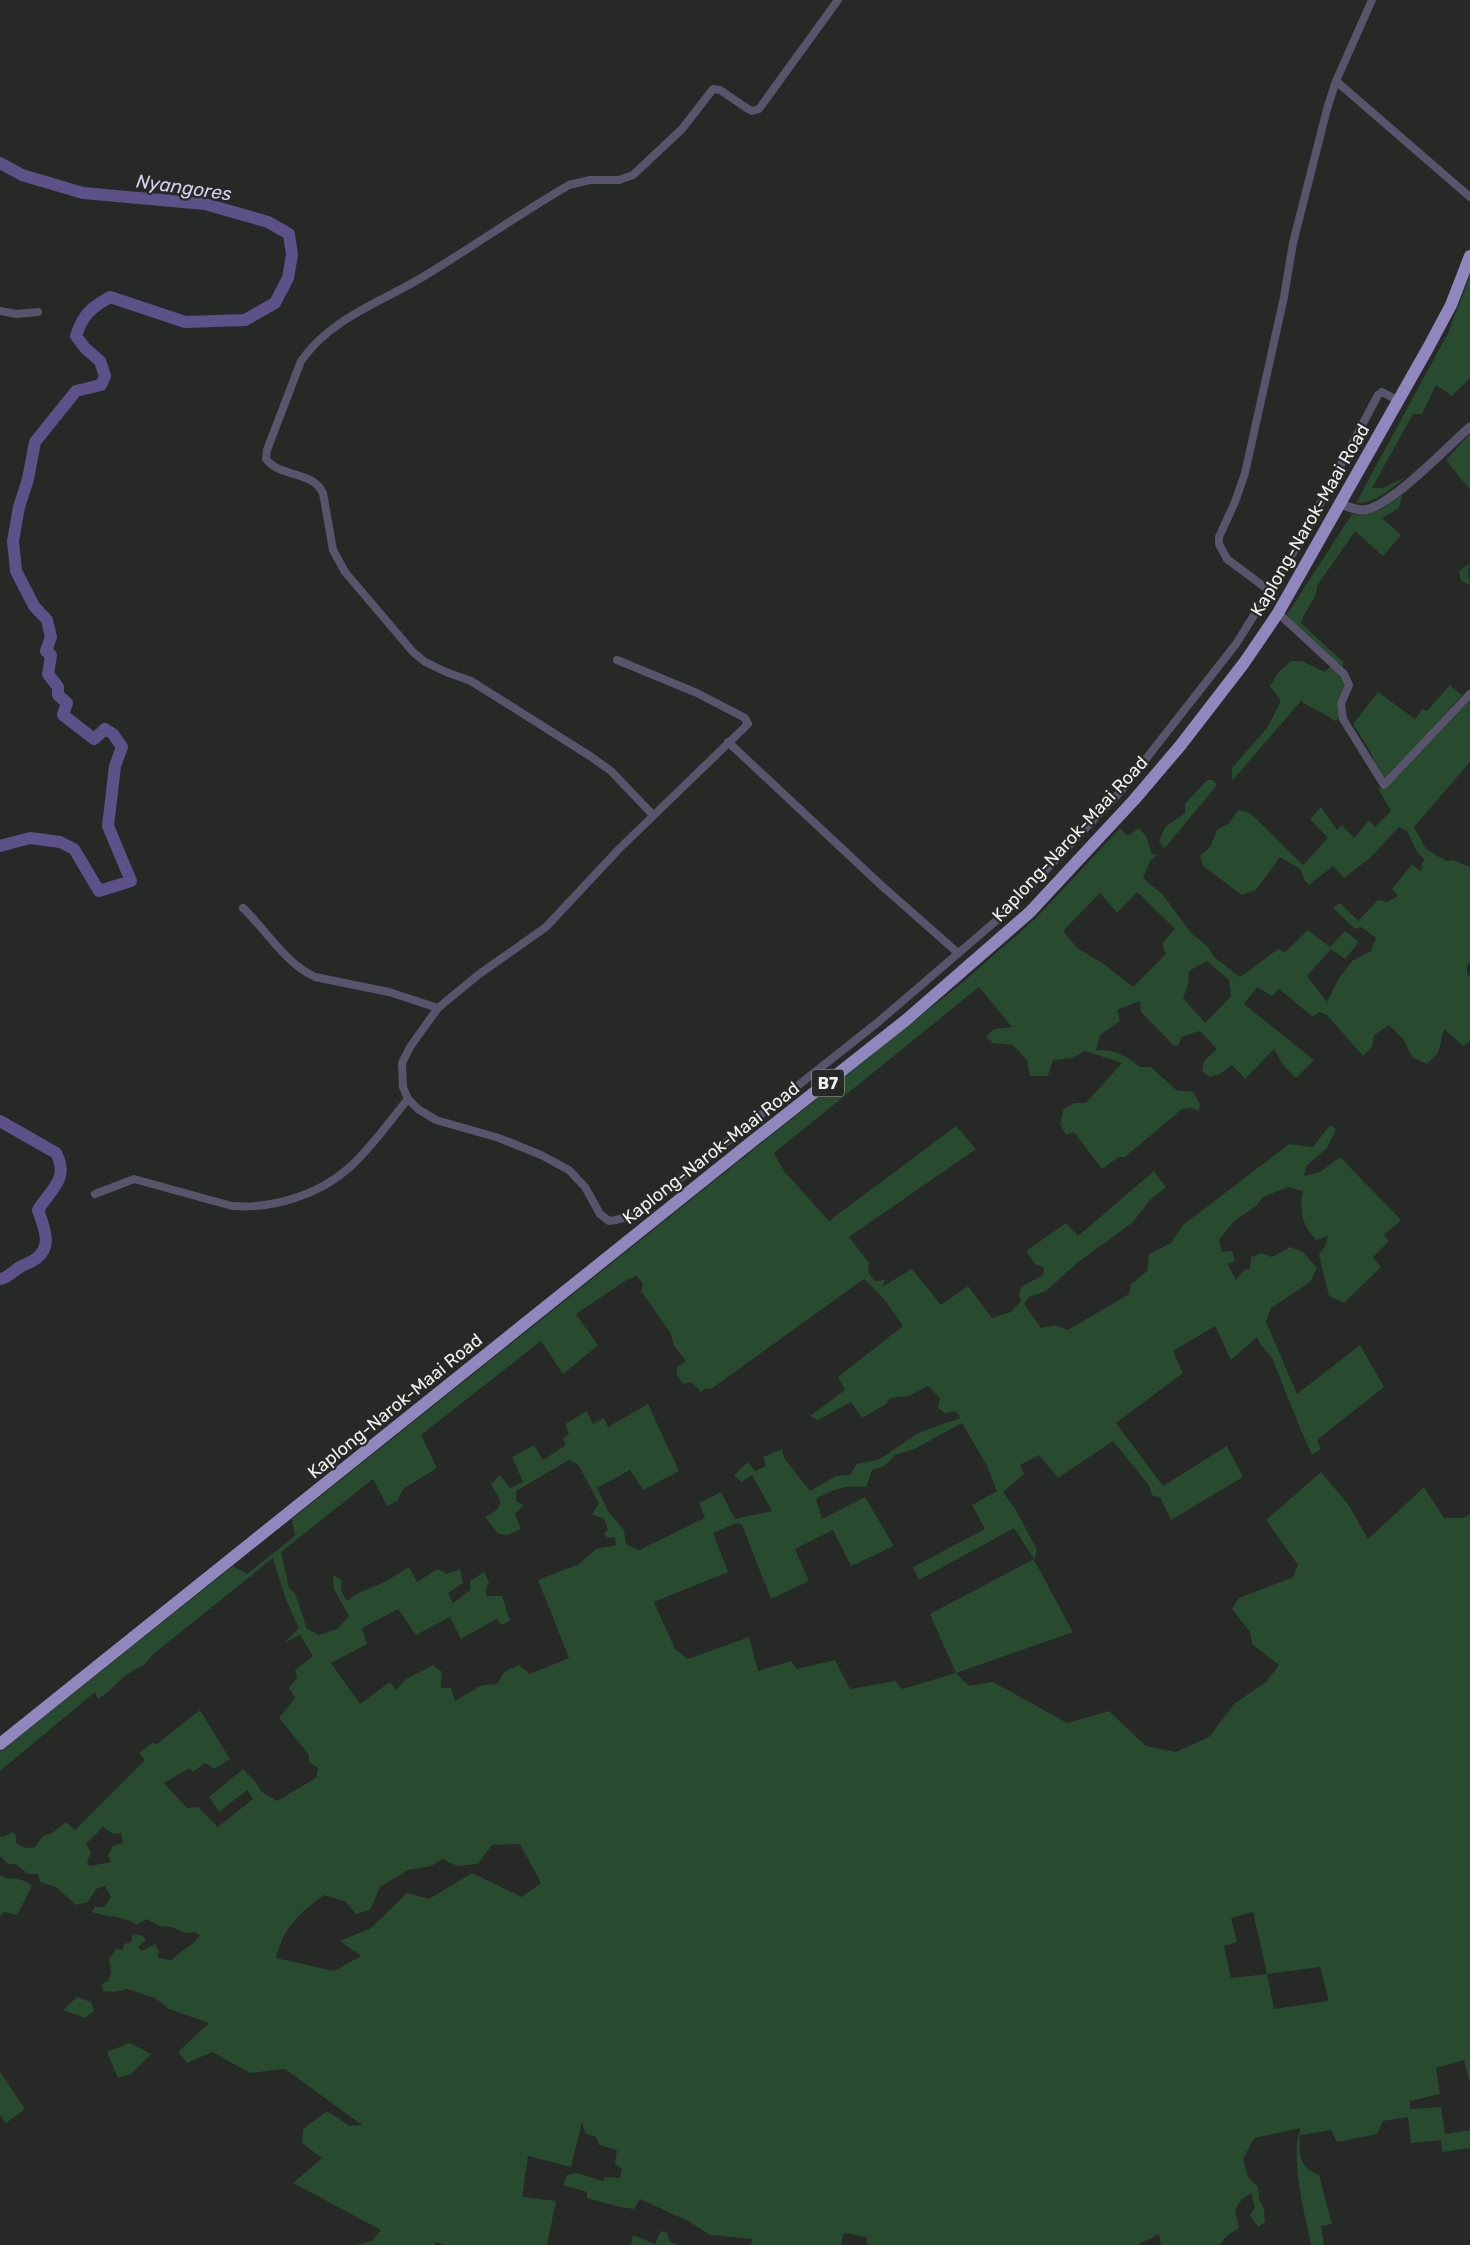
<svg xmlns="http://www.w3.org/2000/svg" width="1470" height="2245" font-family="Rubik,sans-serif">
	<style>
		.green { fill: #284a2f; fill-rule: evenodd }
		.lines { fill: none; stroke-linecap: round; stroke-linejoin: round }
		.river { stroke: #5c5188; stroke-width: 12 }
		.minor { stroke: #58546c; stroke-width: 8 }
		.tertiary { stroke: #58546c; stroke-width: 9 }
		.trunk { stroke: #9087be; stroke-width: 12 }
		.labels { text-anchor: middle; stroke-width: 4.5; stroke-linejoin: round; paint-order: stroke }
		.shield { fill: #262926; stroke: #b2b4b2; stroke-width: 1 }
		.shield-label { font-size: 16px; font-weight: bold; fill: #eef0ee }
		.street-label { font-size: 18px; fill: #eef0ee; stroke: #262926 }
		.water-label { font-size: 19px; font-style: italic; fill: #d4cff1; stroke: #262926 }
	</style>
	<rect width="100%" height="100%" fill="#262926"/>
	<g class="green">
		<path d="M 1470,275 L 1470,378 L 1452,396 L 1436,385 L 1422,414 L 1413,414 L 1372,488 L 1383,488 L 1406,477 C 1390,489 1377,503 1356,503 L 1449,331 Z"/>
		<path d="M 1470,434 L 1470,490 L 1446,460 Z"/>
		<path d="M 1402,495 L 1399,508 L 1382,518 L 1401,535 L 1383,556 L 1355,531 L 1317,586 C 1318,599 1304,610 1301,623 L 1343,662 L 1343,669 L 1286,616 L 1352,514 C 1373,517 1386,507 1402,495 Z"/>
		<path d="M 1470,563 L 1468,572 L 1470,585 L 1461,581 L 1459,571 Z"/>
		<path d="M 1291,661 L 1302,661 L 1325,672 L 1331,665 L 1342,676 L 1345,684 L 1337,706 L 1339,718 L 1335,721 C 1323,712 1313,710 1301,701 L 1232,781 L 1232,768 L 1267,728 L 1281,701 L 1270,686 L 1278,673 Z"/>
		<path d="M 1450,685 L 1462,695 L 1386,780 L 1381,778 L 1370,751 L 1353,724 L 1378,692 L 1415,719 L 1422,709 L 1427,711 Z"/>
		<path d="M 1470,700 L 1470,762 L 1414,827 L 1426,849 L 1446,861 L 1453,860 L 1470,867 L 1470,962 L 1467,965 L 1467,974 L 1470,977 L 1470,1038 L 1469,1042 L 1463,1046 L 1444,1029 L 1438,1053 L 1427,1064 L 1412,1057 L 1404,1040 L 1389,1025 L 1374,1035 L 1372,1047 L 1363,1056 L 1327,1015 L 1319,1012 L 1313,1017 L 1279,989 L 1272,996 L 1257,987 L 1244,1004 L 1314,1060 L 1296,1078 L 1283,1065 L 1274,1049 L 1245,1079 L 1232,1065 L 1220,1074 L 1210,1077 L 1202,1071 L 1204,1061 L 1217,1049 L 1200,1031 L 1181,1037 L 1179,1045 L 1174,1046 L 1141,1012 L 1140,1001 L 1117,1010 L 1120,1021 L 1100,1035 L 1096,1050 C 1114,1049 1126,1055 1140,1067 L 1151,1067 L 1176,1090 L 1193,1092 L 1200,1104 L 1199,1111 L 1191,1108 L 1182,1109 L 1125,1157 L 1119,1157 L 1102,1169 L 1074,1132 L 1066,1135 L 1060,1124 L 1063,1110 L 1074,1103 L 1086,1103 L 1122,1063 L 1085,1051 L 1072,1058 L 1053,1060 L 1048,1076 L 1030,1076 L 1027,1060 L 1013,1045 L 993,1043 L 986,1037 L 994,1029 L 1012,1027 L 979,987 L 774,1153 L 784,1171 L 829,1221 L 956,1126 L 976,1149 L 849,1237 L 869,1263 L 868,1272 L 875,1281 L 885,1280 L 882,1287 L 912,1269 L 941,1305 L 968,1286 L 992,1318 L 1011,1312 L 1021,1301 L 1019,1294 L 1021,1287 L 1043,1275 L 1044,1268 L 1035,1264 L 1026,1251 L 1066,1223 L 1078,1236 L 1154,1171 L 1166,1187 L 1150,1200 L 1132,1223 L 1078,1262 L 1046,1291 L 1029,1297 L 1024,1304 L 1041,1328 L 1054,1325 L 1068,1330 L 1129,1294 L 1131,1284 L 1147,1271 L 1149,1254 L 1171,1243 L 1183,1225 L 1289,1144 L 1313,1147 L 1330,1125 L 1336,1129 L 1327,1148 L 1307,1165 L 1304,1176 L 1320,1172 L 1340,1157 L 1401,1220 L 1384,1235 L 1389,1241 L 1373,1257 L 1381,1267 L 1344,1303 L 1329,1296 L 1319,1255 L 1325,1246 L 1328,1236 L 1316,1240 C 1302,1224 1299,1213 1303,1191 L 1288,1187 L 1263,1197 L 1256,1206 L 1234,1221 L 1219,1240 L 1222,1252 L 1232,1251 L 1235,1260 L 1228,1265 L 1236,1280 L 1244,1270 L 1250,1269 L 1251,1257 L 1261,1253 L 1272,1257 L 1290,1247 L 1303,1252 L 1317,1268 L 1310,1282 L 1271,1308 L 1266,1322 L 1297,1394 L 1360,1345 L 1384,1387 L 1317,1440 L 1321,1449 L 1312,1455 L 1300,1428 L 1272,1358 L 1260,1344 L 1257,1337 L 1231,1360 L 1215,1326 L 1173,1351 L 1183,1373 L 1116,1423 L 1163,1486 L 1227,1446 L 1243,1477 L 1171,1520 L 1160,1497 L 1153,1496 L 1148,1484 L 1113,1441 L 1058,1478 L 1039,1455 L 1020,1465 L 1024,1474 L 1003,1492 L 1016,1510 L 1037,1550 L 1034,1560 L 1073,1632 L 956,1673 L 969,1686 L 993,1682 L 1067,1723 L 1109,1711 L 1146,1746 L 1176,1752 L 1209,1737 L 1234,1704 L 1267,1681 L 1279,1665 L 1252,1644 L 1250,1632 L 1232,1609 L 1239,1598 L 1293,1577 L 1298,1565 L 1266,1520 L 1321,1472 L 1348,1504 L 1368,1539 L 1424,1487 L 1444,1518 L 1463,1518 L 1470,1514 L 1470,2083 L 1464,2060 L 1436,2068 L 1440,2094 L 1410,2101 L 1410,2109 L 1441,2107 L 1445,2134 L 1470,2130 L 1470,2148 L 1442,2152 L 1441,2140 L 1411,2143 L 1408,2117 L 1383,2121 L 1377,2134 L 1337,2142 L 1331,2130 L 1300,2135 C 1299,2154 1298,2167 1319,2175 L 1332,2224 L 1321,2226 L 1324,2245 L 1311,2245 C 1305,2214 1289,2156 1301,2128 L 1254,2138 L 1243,2159 L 1248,2177 L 1258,2187 L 1259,2199 L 1264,2209 L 1265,2222 L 1258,2227 L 1250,2215 L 1255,2207 L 1251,2193 L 1242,2199 L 1235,2210 L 1239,2228 L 1228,2235 L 1219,2245 L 1161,2245 L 1159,2234 L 1137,2245 L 867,2245 L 867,2237 L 844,2233 L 841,2244 L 843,2245 L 751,2245 L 752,2239 L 710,2235 L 688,2221 L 640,2199 L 634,2209 L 620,2207 L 587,2198 L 587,2192 L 563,2185 L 567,2175 L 577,2173 L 603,2181 L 605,2177 L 620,2178 L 622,2169 L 615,2164 L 617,2150 L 599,2145 L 596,2137 L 585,2133 L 582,2122 L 571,2167 L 528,2156 L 522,2197 L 556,2201 L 547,2245 L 444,2245 L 436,2242 L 434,2245 L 355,2245 L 372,2241 L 381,2230 L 293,2183 L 322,2158 L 302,2143 L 303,2129 L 327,2111 L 350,2126 L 362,2125 L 285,2069 L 250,2073 L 212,2052 L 187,2063 L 178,2052 L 209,2023 L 169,2009 L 155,1998 L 127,1989 L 115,1992 L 103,1991 L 102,1984 L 108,1981 L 111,1972 L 109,1959 L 116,1949 L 123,1950 L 124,1944 L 131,1942 L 133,1934 L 143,1936 L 146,1940 L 138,1947 L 142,1951 L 155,1944 L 159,1951 L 158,1958 L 172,1960 C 180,1950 194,1946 200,1935 L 194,1932 L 186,1933 L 171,1927 L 160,1926 L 146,1919 L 137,1925 C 125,1916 107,1917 92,1912 L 95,1907 L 104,1907 L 111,1897 L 105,1886 L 96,1889 L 88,1902 L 76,1905 L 56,1887 L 40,1882 L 38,1874 L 28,1874 L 16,1864 L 8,1864 L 0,1856 L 0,1836 L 2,1837 L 13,1832 L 16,1836 L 16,1843 L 25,1848 L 35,1847 L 43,1836 L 52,1833 L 66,1822 L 75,1830 L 145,1760 L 139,1753 L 152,1743 L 157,1744 L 200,1710 L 230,1759 L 214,1769 L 205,1763 L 193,1772 L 190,1768 L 164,1783 L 187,1808 L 198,1807 L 218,1827 L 253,1799 L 247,1790 L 219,1812 L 209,1797 L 243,1769 L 254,1780 L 262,1792 L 277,1801 L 316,1778 L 318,1768 L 309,1762 L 309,1755 L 279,1718 L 295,1698 L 289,1688 L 297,1678 L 295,1670 L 313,1656 L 300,1635 L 284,1643 L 299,1628 L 286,1600 L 273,1558 L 152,1655 C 142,1670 141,1665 128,1674 C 117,1682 110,1692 98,1699 L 95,1692 L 0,1771 L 0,1752 L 233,1566 L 247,1574 L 295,1536 L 292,1519 L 963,982 L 1036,918 L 1120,828 L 1127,836 L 1139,828 L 1146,836 L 1152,854 L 1157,855 L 1150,861 L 1143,878 L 1163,895 L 1191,933 L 1208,947 L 1214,957 L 1240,977 L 1278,949 L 1285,952 L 1308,930 L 1330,947 L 1345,931 L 1359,942 L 1345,959 L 1331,949 L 1307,976 L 1327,1002 L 1338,980 L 1352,961 L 1371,951 L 1376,938 L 1361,927 L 1355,929 L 1333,908 L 1340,903 L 1358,921 L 1378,900 L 1387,902 L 1398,896 L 1392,889 L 1412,864 L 1421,872 L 1422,863 L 1425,860 L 1417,852 L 1407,831 L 1399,827 L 1370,858 L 1344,878 L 1333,866 L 1309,885 L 1305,881 L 1300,869 L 1280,857 L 1256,890 L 1242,895 L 1203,866 L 1200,856 L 1210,847 L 1217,830 L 1229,823 L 1238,810 L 1250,813 L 1303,865 L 1328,838 L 1310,819 L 1321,807 L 1337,830 L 1342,825 L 1354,838 L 1369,820 L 1375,827 L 1391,811 L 1378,788 L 1383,789 L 1389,785 ZM 1137,892 L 1175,929 L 1162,944 L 1166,954 L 1133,987 L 1104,964 L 1077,948 L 1063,931 L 1100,893 L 1117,913 ZM 1207,961 L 1229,980 L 1231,996 L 1205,1023 L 1183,998 L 1188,984 L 1189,971 ZM 637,1276 L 643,1284 L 641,1291 L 671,1334 L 674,1346 L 686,1361 L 677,1367 L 677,1375 L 683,1384 L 691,1382 L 701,1392 L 706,1388 L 711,1389 L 864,1279 L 884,1299 L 903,1326 L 838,1377 L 845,1390 L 810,1416 L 818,1420 L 851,1402 L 862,1418 L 886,1404 L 890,1398 L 909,1396 L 928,1386 L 940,1398 L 938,1408 L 945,1413 L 956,1411 L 960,1418 L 918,1433 L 880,1459 L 857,1464 L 850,1475 L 836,1476 L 810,1491 L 784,1458 L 782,1449 L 763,1457 L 766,1466 L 755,1471 L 748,1462 L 734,1475 L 741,1482 L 752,1475 L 772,1511 L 735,1519 L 721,1492 L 699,1503 L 705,1518 L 639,1550 L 626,1544 L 624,1530 L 608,1511 L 597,1488 L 630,1470 L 643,1490 L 679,1471 L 648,1404 L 608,1427 L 604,1418 L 593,1424 L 587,1411 L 565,1424 L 569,1434 L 563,1439 L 566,1445 L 543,1460 L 534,1445 L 512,1457 L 523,1482 L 510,1488 L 500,1475 L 491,1484 L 501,1502 L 497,1510 L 485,1517 L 498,1534 L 508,1535 L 521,1529 L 515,1514 L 524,1505 L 516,1501 L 516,1491 L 569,1460 L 578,1464 L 599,1504 L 592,1514 L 604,1519 L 608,1529 L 604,1534 L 608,1538 L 614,1537 L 617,1545 L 596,1549 L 579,1564 L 538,1580 L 569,1658 L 530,1674 L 519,1665 L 504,1672 L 497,1684 L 482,1685 L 455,1701 L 451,1688 L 441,1688 L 442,1672 L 433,1665 L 406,1679 L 396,1690 L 390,1682 L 360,1704 L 331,1663 L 367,1644 L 362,1628 L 398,1609 L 416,1635 L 450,1617 L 461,1639 L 497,1619 L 501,1625 L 510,1621 L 502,1596 L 487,1596 L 485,1591 L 489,1582 L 484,1572 L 470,1581 L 470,1590 L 453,1603 L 448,1593 L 463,1583 L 460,1569 L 447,1574 L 437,1569 L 417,1582 L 409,1567 L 383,1583 L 360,1592 L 347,1601 L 341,1590 L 342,1580 L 333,1575 L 334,1589 L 349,1616 L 337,1629 L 319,1635 L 307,1629 L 295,1593 L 289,1588 L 281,1552 L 373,1479 L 387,1506 L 397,1501 L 403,1489 L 437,1468 L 421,1435 L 541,1341 L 563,1374 L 598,1345 L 576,1314 L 628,1279 ZM 962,1423 L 987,1466 L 997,1491 L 972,1505 L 985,1529 L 913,1567 L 919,1580 L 1014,1528 L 1034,1559 L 930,1614 L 956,1673 L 902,1689 L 895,1681 L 850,1689 L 835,1660 L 797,1669 L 791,1661 L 758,1671 L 749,1637 L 688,1659 L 675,1649 L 654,1602 L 728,1572 L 713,1533 L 737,1523 L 742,1525 L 771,1599 L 809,1581 L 795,1549 L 833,1530 L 851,1566 L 894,1546 L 865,1497 L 822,1519 L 816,1499 C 832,1489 847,1485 866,1487 L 872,1470 L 886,1465 L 895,1455 L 914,1449 ZM 103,1827 L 113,1834 L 121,1833 L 123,1843 L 113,1846 L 108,1855 L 111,1862 L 90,1866 L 87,1862 L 91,1852 L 86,1844 ZM 520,1844 L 541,1883 L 522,1897 L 472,1873 L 429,1899 L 407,1893 L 371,1928 L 340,1941 L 361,1956 L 334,1971 L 276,1958 C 284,1926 299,1914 324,1895 L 346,1902 L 356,1914 L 370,1910 L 380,1887 L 408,1870 L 431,1866 L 443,1859 L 457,1866 L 478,1864 L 492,1845 ZM 1253,1912 L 1267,1974 L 1231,1978 L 1224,1946 L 1237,1942 L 1231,1918 ZM 1320,1967 L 1329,2001 L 1274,2009 L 1267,1974 Z"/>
		<path d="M 1207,780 L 1213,780 L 1217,785 L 1164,849 L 1159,841 L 1165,827 L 1185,813 L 1185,804 Z"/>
		<path d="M 0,1875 C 12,1882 20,1875 32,1886 L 17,1915 L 4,1912 L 0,1917 Z"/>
		<path d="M 77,1997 L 91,2002 L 94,2011 L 85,2018 L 63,2010 Z"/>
		<path d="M 130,2043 L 151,2054 L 131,2074 L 118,2078 L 107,2052 Z"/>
		<path d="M 0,2072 L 25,2109 L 6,2123 L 0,2115 Z"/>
		<path d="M 661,2231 L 667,2233 L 670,2242 L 679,2245 L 631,2245 L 633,2235 L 655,2244 Z"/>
	</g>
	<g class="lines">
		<g class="river">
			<path d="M 0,163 L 22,175 L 83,193 L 205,204 L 268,222 L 289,234 L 292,255 L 288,278 L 275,303 L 245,320 L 185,322 L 110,297 C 91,308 83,314 76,336 L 85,348 L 100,361 L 105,376 L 101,385 L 76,391 L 35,442 L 28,479 L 19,507 L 13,541 L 16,571 L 34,606 L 47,620 L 51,637 L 46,651 L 51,655 L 48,674 L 58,687 L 58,695 L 67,703 L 63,715 L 94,739 L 105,729 L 113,734 L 122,747 L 115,766 L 108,826 L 131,881 L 99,891 L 74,849 L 60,842 L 30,838 L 0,846"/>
			<path d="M 0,1121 L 56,1153 C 70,1179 50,1190 38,1210 C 44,1228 54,1247 34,1260 C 30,1263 25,1264 20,1267 C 13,1271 8,1278 0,1279"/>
		</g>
		<g class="minor">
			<path d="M 1336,81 L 1470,197"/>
			<path d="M 0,311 L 17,314 L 38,312"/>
			<path d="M 1270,591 L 1227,559 L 1219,544 L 1219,537 L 1235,502 L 1245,473 L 1284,297 L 1293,243 L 1327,109 L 1336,81 L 1372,0"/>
			<path d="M 1278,613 L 1344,674 L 1349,685 L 1341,704 L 1343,719 L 1384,785 L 1470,694"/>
			<path d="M 617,660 L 697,693 L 745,718 L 748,724 L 619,849 L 546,927 L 478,975 L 438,1008 L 410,1047 L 402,1063 L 403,1087 L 408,1099 L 418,1109 L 436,1120 L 499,1138 L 541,1155 L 569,1170 L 585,1187 L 600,1214 L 609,1221 C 630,1220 652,1201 667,1189 L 877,1023 L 1004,914 L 1120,792 L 1236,644 L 1301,540 L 1378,395 L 1382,392 L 1399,401"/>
			<path d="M 728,742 L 882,886 L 958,953"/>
			<path d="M 653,815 L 611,771 L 590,756 L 471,681 L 446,672 L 425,662 L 413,652 L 345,572 L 333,550 L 323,493 C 312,470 280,478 266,459 L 267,450 L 301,361 C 330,319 379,303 421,278 C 471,248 519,214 569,185 L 590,180 L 619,180 L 633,175 L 682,129 L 713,89 L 720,90 L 748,109 L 752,111 L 759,109 L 838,0"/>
			<path d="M 243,908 C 267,931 284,962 315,977 L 389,992 L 438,1008"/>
			<path d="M 95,1194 L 134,1179 L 232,1206 C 273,1209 319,1195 350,1167 C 372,1147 389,1122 408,1099"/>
		</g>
		<path class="tertiary" d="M 1341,504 C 1348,507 1356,510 1363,510 C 1389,509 1449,445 1470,427"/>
		<path class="trunk" d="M 0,1744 L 749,1144 L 906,1020 L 1030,912 L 1134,800 L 1180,746 L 1244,663 L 1278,613 L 1428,348 L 1451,305 L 1470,256"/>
	</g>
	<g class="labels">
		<rect class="shield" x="812" y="1069.5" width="32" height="27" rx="4"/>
		<g class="shield-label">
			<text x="828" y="1089">B7</text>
		</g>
		<g class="street-label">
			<text transform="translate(1310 520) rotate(-60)" y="6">Kaplong-Narok-Maai Road</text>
			<text transform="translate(1070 839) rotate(-47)" y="6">Kaplong-Narok-Maai Road</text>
			<text transform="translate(711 1153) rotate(-38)" y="6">Kaplong-Narok-Maai Road</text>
			<text transform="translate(395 1406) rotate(-39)" y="6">Kaplong-Narok-Maai Road</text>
		</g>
		<g class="water-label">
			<text transform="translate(184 187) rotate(8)" y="7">Nyangores</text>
		</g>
	</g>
</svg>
